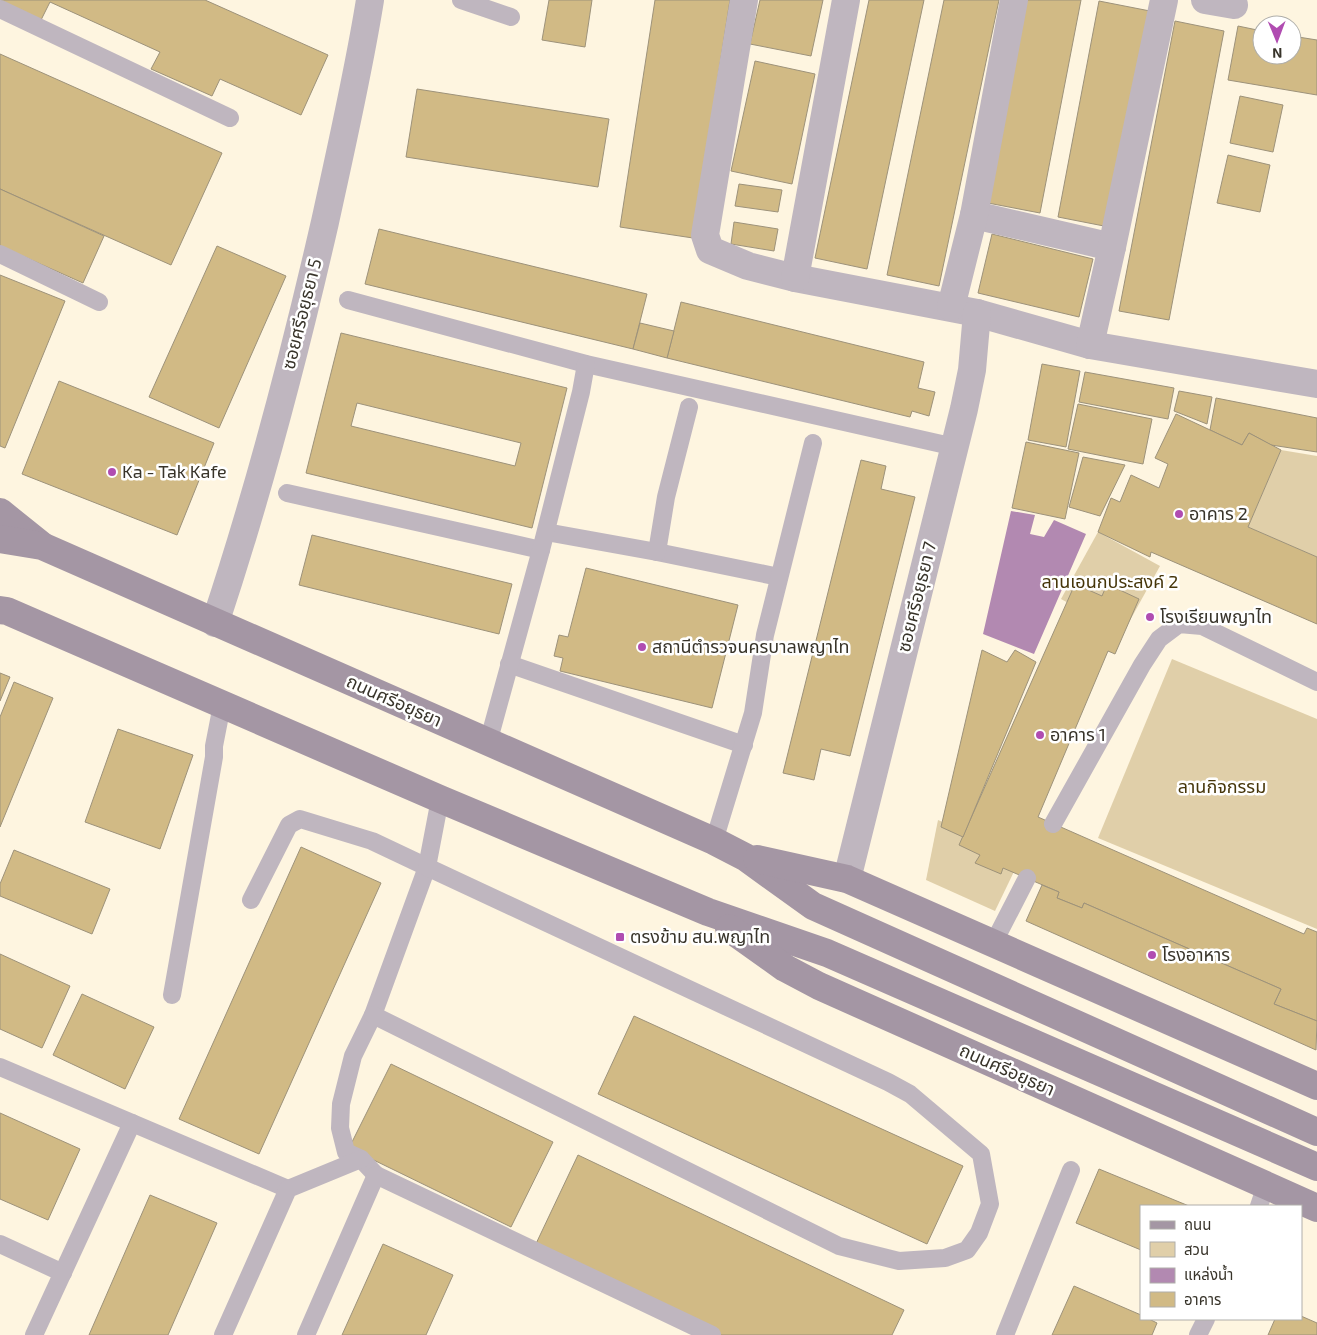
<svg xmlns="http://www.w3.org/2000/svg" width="1317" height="1335" font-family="'Exo 2','Noto Sans Thai',sans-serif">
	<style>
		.green { fill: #e0cfa9 }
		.water { fill: #b289b1 }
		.building { fill: #d1ba85; stroke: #9d927a; fill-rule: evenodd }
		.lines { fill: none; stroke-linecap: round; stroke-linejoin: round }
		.service { stroke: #bfb6bf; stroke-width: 18 }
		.minor { stroke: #bfb6bf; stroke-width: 28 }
		.secondary { stroke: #a496a4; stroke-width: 28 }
		.poi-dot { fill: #b04cb1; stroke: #fff; stroke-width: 2 }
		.labels { text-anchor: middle; stroke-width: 5; stroke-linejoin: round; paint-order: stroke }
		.street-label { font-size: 18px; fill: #38342a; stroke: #fff }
		.poi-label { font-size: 18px; fill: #38342a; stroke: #fff; text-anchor: start }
		.park-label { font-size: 18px; fill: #46360a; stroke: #fff }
	</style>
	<rect width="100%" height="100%" fill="#fef5e0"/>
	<g class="green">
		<path d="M 1281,450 L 1317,456 L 1317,557 L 1248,527 Z"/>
		<path d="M 1098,532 L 1160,566 L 1123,633 L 1061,599 Z"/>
		<path d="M 1172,659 L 1317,719 L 1317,929 L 1098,838 Z"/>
		<path d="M 938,820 L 1022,855 L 995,911 L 926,880 Z"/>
	</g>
	<path class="water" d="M 1011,511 L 1035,515 L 1030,534 L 1044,537 L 1054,520 L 1086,534 L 1034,654 L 983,634 Z"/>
	<g class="building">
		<path d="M 0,0 L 205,0 L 328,55 L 301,115 L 220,79 L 212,96 L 151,69 L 160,52 L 50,2 L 41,20 Z"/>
		<path d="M 549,0 L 592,0 L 585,47 L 542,40 Z"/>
		<path d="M 655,0 L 730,0 L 693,238 L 620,227 Z"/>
		<path d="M 760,0 L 823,0 L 811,56 L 750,44 Z"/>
		<path d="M 869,0 L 924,0 L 867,269 L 815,258 Z"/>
		<path d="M 944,0 L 999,0 L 939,286 L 887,275 Z"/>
		<path d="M 1027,0 L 1081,0 L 1040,213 L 988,203 Z"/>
		<path d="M 1099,1 L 1150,11 L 1109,227 L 1058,217 Z"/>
		<path d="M 1175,21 L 1224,31 L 1169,320 L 1119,311 Z"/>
		<path d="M 1238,26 L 1262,31 L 1262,55 L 1292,55 L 1292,36 L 1317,40 L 1317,95 L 1228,80 Z"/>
		<path d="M 0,54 L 222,153 L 171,265 L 0,189 Z"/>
		<path d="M 755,61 L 815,74 L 792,184 L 731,171 Z"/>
		<path d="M 417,89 L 609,119 L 598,187 L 406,157 Z"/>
		<path d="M 1240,96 L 1283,105 L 1273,152 L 1230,143 Z"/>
		<path d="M 1228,155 L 1270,165 L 1260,212 L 1217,203 Z"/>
		<path d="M 739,184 L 782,190 L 778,212 L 735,206 Z"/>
		<path d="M 0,189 L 104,236 L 83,283 L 0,246 Z"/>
		<path d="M 734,222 L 778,229 L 774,251 L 731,244 Z"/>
		<path d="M 379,229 L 647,294 L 633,349 L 365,284 Z"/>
		<path d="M 992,234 L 1093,259 L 1079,317 L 978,293 Z"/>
		<path d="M 217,246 L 286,276 L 219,428 L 149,397 Z"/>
		<path d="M 0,275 L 65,301 L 5,448 L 0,446 Z"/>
		<path d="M 681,302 L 924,362 L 918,388 L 935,392 L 929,416 L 912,411 L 910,417 L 667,358 Z"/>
		<path d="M 640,323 L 674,331 L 667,358 L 633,349 Z"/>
		<path d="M 341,333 L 567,388 L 532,528 L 306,473 ZM 357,403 L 521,443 L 515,466 L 351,426 Z"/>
		<path d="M 1042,364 L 1080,371 L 1066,447 L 1028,440 Z"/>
		<path d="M 1085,372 L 1174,388 L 1168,419 L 1079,402 Z"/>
		<path d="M 59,381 L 214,443 L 177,535 L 22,474 Z"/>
		<path d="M 1179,391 L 1212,397 L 1207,424 L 1174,411 Z"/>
		<path d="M 1216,398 L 1317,418 L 1317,452 L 1271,445 L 1249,433 L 1242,445 L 1210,430 Z"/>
		<path d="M 1078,404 L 1152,419 L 1143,464 L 1068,449 Z"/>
		<path d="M 1176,414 L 1242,445 L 1249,433 L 1281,450 L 1248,527 L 1317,557 L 1317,624 L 1151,552 L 1150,557 L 1098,532 L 1111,498 L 1120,502 L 1131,475 L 1159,488 L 1168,464 L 1155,458 Z"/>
		<path d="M 1026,442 L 1079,453 L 1065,519 L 1012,508 Z"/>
		<path d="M 1083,457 L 1125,465 L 1100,516 L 1069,507 Z"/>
		<path d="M 861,460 L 886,466 L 881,489 L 915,497 L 850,756 L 821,749 L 814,780 L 783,773 Z"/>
		<path d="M 312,535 L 512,584 L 499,634 L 299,585 Z"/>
		<path d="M 586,568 L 738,605 L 712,708 L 560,671 L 563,658 L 554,656 L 559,635 L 568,637 Z"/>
		<path d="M 1075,584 L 1102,596 L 1107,584 L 1139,599 L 1115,654 L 1108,651 L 1038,817 L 1304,934 L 1307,928 L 1317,932 L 1317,1021 L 1274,1004 L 1281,989 L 1084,903 L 1082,908 L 1057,898 L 1059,892 L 1003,868 L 1001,874 L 975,863 L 980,855 L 959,845 Z"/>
		<path d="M 982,650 L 1007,662 L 1015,650 L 1036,662 L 963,837 L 941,827 Z"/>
		<path d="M 0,673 L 10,677 L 0,701 Z"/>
		<path d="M 14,682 L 53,698 L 0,827 L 0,717 Z"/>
		<path d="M 118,729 L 193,755 L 160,849 L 85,822 Z"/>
		<path d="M 301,847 L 381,883 L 259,1154 L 179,1119 Z"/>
		<path d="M 14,850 L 110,889 L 92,934 L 0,896 L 0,884 Z"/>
		<path d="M 1042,885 L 1059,892 L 1057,898 L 1082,908 L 1084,903 L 1281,989 L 1274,1004 L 1317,1021 L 1316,1050 L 1026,921 Z"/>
		<path d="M 0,954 L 70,986 L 42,1048 L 0,1029 Z"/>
		<path d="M 82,994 L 154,1027 L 125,1089 L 53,1055 Z"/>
		<path d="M 634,1016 L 963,1166 L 927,1244 L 598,1094 Z"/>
		<path d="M 391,1064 L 553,1142 L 511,1227 L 349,1148 Z"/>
		<path d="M 0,1113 L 80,1149 L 48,1220 L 0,1199 Z"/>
		<path d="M 578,1155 L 904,1310 L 892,1335 L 712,1335 L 533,1250 Z"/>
		<path d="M 1099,1169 L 1189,1206 L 1141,1206 L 1141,1250 L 1076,1223 Z"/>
		<path d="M 150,1195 L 217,1223 L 168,1335 L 89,1335 Z"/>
		<path d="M 383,1244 L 453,1275 L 426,1335 L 342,1335 Z"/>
		<path d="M 1074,1286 L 1141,1315 L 1141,1319 L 1149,1319 L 1157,1323 L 1152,1335 L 1052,1335 Z"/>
		<path d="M 1301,1316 L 1317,1323 L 1317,1335 L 1268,1335 L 1275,1319 L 1301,1319 Z"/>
	</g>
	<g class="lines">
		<g class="service">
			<path d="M 461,0 L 511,17"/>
			<path d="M 0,9 L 230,118"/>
			<path d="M 0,254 L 99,302"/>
			<path d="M 348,300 L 586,364 L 955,447"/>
			<path d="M 287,493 L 541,550"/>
			<path d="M 546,532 L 657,552 L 779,577"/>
			<path d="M 657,552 L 666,497 L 689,407"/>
			<path d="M 509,664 L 744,745"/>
			<path d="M 488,743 L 541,550 L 581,392 L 586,364"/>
			<path d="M 1053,824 L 1142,665 L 1159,639 L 1179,624 L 1202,626 L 1317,682"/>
			<path d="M 714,841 L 753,713 L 765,635 L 813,443"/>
			<path d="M 251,900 L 289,825 L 300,819 L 372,841 L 427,867 L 373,1015 L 353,1056 L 341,1104 L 340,1128 L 346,1152 L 361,1159 L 376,1175"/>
			<path d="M 993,944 L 1027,878"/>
			<path d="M 172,995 L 214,757 L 214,746 L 222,705"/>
			<path d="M 373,1015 L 839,1246 L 899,1261 L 945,1258 L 967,1250 L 979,1233 L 990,1204 L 981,1154 L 910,1094 L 888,1082 L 427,867 L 440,799"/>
			<path d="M 0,1067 L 288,1189"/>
			<path d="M 1259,1206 L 1266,1185"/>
			<path d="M 0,1244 L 63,1273"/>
			<path d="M 34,1335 L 132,1123"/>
			<path d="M 223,1335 L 288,1189 L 361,1159"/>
			<path d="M 306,1335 L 376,1175 L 712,1335"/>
			<path d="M 1005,1335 L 1071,1170"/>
			<path d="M 1198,1335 L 1206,1319"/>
		</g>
		<g class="minor">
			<path d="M 744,0 L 705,235 L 710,250 L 748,266 L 795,278 L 977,313 L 1090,345 L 1317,384"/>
			<path d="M 1205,0 L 1234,5"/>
			<path d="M 974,215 L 1112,247"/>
			<path d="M 795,278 L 846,0"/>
			<path d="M 951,307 L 974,215 L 1014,0"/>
			<path d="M 1090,345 L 1112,247 L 1164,0"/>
			<path d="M 215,623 C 259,491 294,357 325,222 C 341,148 358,75 370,0"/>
			<path d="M 847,879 L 964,409 L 972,370 L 977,313"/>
		</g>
		<g class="secondary">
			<path d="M 0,512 L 41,545"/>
			<path d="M 0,539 L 42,546 L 714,841 L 745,857 L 813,906 L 1317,1132"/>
			<path d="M 0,610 L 7,611 L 440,799 L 639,883 L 708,912 L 827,953 L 1317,1167"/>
			<path d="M 757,859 L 847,879 L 1317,1086"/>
			<path d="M 729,928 L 785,968 L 819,986 L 1317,1208"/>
		</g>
	</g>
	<g class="poi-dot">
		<circle cx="112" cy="472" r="5"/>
		<circle cx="1179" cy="514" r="5"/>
		<circle cx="1150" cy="617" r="5"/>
		<circle cx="642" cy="647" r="5"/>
		<circle cx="1040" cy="735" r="5"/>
		<rect x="615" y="932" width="10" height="10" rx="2.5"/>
		<circle cx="1152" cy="955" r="5"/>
	</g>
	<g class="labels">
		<g class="street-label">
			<text transform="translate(302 314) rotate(-76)" y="6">ซอยศรีอยุธยา 5</text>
			<text transform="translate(917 597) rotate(-76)" y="6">ซอยศรีอยุธยา 7</text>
			<text transform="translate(394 701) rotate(24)" y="6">ถนนศรีอยุธยา</text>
			<text transform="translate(1007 1070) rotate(24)" y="6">ถนนศรีอยุธยา</text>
		</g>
		<g class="poi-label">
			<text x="122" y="478">Ka - Tak Kafe</text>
			<text x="1189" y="520">อาคาร 2</text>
			<text x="1160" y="623">โรงเรียนพญาไท</text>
			<text x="652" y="653">สถานีตำรวจนครบาลพญาไท</text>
			<text x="1050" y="741">อาคาร 1</text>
			<text x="630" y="943">ตรงข้าม สน.พญาไท</text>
			<text x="1162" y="961">โรงอาหาร</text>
		</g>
		<g class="park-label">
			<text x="1110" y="588">ลานเอนกประสงค์ 2</text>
			<text x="1222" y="793">ลานกิจกรรม</text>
		</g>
	</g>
	<rect x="1140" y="1205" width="162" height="115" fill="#ffffff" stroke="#afaeaa"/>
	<rect x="1150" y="1221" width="25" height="8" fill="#a496a4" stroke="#afaeaa"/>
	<text x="1184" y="1230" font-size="15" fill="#38342a">ถนน</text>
	<rect x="1150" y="1242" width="25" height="15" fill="#e0cfa9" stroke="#afaeaa"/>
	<text x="1184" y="1255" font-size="15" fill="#38342a">สวน</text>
	<rect x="1150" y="1268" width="25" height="15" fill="#b289b1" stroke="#afaeaa"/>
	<text x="1184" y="1280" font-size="15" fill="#38342a">แหล่งน้ำ</text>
	<rect x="1150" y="1292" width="25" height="15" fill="#d1ba85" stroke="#afaeaa"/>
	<text x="1184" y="1305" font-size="15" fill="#38342a">อาคาร</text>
	<g transform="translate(1277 40) rotate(179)"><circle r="24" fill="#ffffff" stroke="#afaeaa"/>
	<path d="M0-4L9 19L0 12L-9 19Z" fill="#b04cb1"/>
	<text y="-8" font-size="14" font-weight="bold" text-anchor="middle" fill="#38342a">N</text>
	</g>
</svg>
